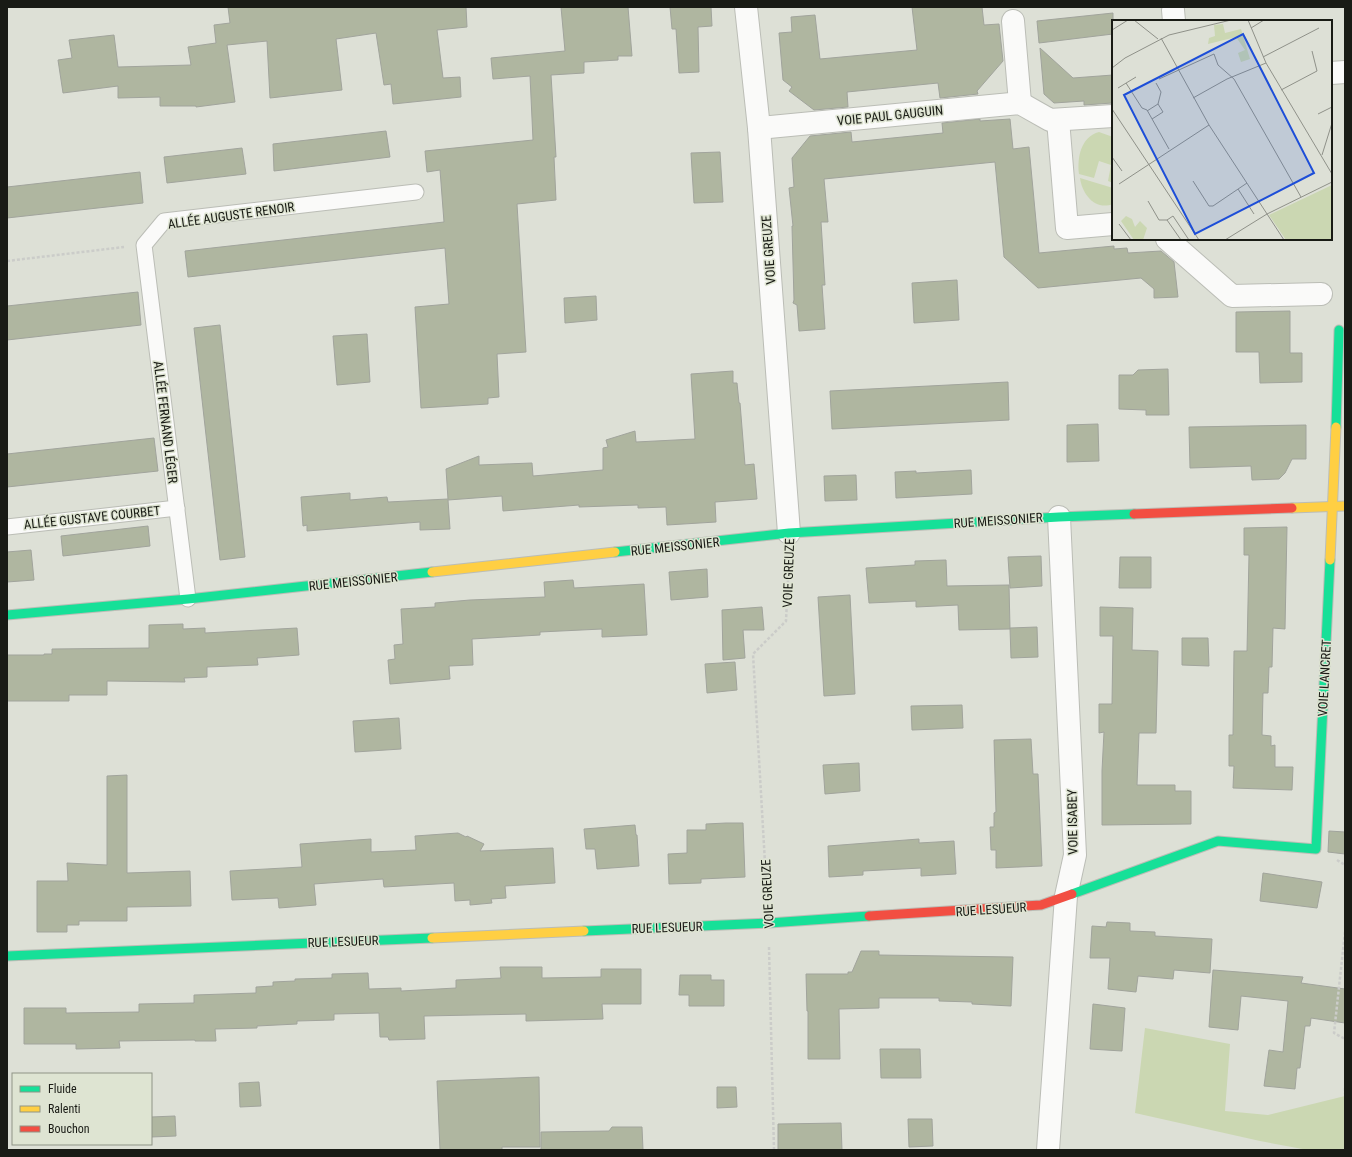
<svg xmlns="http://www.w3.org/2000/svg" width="1352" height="1157" font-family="'Roboto Condensed',sans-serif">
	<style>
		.green { fill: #cbd7b2 }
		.building { fill: #afb6a0; stroke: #a1a49c }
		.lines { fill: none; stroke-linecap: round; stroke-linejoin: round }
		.lane-casing { stroke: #bbbdb6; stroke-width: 17 }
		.street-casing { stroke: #bbbdb6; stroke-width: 24 }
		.fast-casing { stroke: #bbbdb6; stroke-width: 11 }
		.slow-casing { stroke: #bbbdb6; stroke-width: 11 }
		.jam-casing { stroke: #bbbdb6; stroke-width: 11 }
		.path { stroke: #cbccc9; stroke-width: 2.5; stroke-dasharray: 3 2; stroke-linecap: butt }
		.lane { stroke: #fafaf9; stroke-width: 15 }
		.street { stroke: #fafaf9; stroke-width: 22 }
		.fast { stroke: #16e098; stroke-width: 9 }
		.slow { stroke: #ffcf43; stroke-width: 9 }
		.jam { stroke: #f24e42; stroke-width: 9 }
		.labels { text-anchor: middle; stroke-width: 3; stroke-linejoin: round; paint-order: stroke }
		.street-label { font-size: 13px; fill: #191b15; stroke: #dee4d2 }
		.inset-road { fill: none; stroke: #8f9189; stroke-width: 1 }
		.view { fill: #1d4ed8; fill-opacity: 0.15; stroke: #1d4ed8; stroke-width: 2 }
		.inset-edge { fill: none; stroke: #191b15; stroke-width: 2 }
	</style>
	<rect width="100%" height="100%" fill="#dde0d6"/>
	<g class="green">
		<path d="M 1099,132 L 1113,137 L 1113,183 L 1108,181 L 1111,165 L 1099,161 L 1094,178 L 1079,174 C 1077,157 1081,137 1099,132 Z"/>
		<path d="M 1080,178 L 1113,188 L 1113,204 C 1095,211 1082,194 1080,178 Z"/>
		<path d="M 1145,1028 L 1230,1044 L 1225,1111 L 1268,1115 L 1345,1096 L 1345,1150 L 1308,1150 L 1260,1141 L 1135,1113 Z"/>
	</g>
	<g class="building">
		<path d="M 228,7 L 466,7 L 467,27 L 437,30 L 443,78 L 460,77 L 461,97 L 393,104 L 391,84 L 384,85 L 376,33 L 336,39 L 342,90 L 270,98 L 267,41 L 227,45 L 235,102 L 196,107 L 196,106 L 160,106 L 160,97 L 118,98 L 118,86 L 63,93 L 58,60 L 72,58 L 69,40 L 114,35 L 118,67 L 191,65 L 188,47 L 216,43 L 214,25 L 230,23 Z"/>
		<path d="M 561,7 L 628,7 L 632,56 L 618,56 L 618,60 L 584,62 L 584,73 L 551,75 L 556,157 L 554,157 L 556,200 L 517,204 L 526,352 L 497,354 L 499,397 L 488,398 L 488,404 L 421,408 L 415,307 L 449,304 L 445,248 L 188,277 L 185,251 L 444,222 L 440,170 L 427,172 L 425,151 L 533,140 L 530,76 L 493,79 L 491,58 L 565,51 Z"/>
		<path d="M 670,7 L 711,7 L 712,26 L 698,27 L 699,72 L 679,73 L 676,29 L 672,29 Z"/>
		<path d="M 912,7 L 982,7 L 984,25 L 999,24 L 1003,61 L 977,91 L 978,94 L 940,98 L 938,83 L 847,92 L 848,107 L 814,110 L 789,91 L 792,87 L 783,80 L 779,33 L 792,32 L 791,17 L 815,15 L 820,59 L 917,50 Z"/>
		<path d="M 1113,13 L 1113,34 L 1039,43 L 1037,21 Z"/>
		<path d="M 1040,48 L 1073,78 L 1113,75 L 1113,98 L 1112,98 L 1112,103 L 1084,105 L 1084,101 L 1054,103 L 1044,94 Z"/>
		<path d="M 980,119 L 980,121 L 1010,119 L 1013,149 L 1029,147 L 1039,253 L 1114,246 L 1114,249 L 1127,248 L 1128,253 L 1161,251 L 1174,262 L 1178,297 L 1154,298 L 1154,289 L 1141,278 L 1038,288 L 1004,257 L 995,162 L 824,179 L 828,222 L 821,222 L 825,285 L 822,285 L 825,329 L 799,331 L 797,305 L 793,303 L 794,300 L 792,226 L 793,226 L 789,188 L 794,187 L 792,158 L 810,136 L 851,132 L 852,142 L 943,133 L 942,123 Z"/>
		<path d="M 386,131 L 390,157 L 274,171 L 273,144 Z"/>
		<path d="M 242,148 L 246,174 L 167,183 L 164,157 Z"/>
		<path d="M 720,152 L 723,202 L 694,203 L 691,153 Z"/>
		<path d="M 140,172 L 143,203 L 7,218 L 7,187 Z"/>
		<path d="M 957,280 L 959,320 L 914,323 L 912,283 Z"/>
		<path d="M 138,292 L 141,325 L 7,340 L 7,306 Z"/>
		<path d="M 596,296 L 597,320 L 565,323 L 564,298 Z"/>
		<path d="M 1290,311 L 1290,353 L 1302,353 L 1302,382 L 1260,383 L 1259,352 L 1236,352 L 1236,312 Z"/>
		<path d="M 220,325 L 245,557 L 220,560 L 194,328 Z"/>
		<path d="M 367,334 L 370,382 L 337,385 L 333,336 Z"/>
		<path d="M 1168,369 L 1169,415 L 1146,415 L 1146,410 L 1119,409 L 1119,375 L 1133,375 L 1138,370 Z"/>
		<path d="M 733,371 L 733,383 L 737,383 L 739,403 L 740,403 L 745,465 L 754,464 L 757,499 L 715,502 L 716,522 L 667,525 L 666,507 L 638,508 L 638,505 L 579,507 L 579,505 L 503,511 L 502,496 L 448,500 L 450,529 L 420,530 L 420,522 L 307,531 L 307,525 L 303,526 L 301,497 L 350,493 L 350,500 L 387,497 L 388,502 L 448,499 L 446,469 L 479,456 L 479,465 L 532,463 L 533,476 L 603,470 L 603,448 L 608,447 L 606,440 L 635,431 L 636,442 L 695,439 L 691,374 Z"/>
		<path d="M 1008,382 L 1009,420 L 832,429 L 830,391 Z"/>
		<path d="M 1098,424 L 1099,461 L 1067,462 L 1067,425 Z"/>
		<path d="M 1306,425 L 1306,459 L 1292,459 L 1285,473 L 1279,479 L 1252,480 L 1251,466 L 1190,468 L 1189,427 Z"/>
		<path d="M 154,438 L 158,471 L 7,487 L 7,454 Z"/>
		<path d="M 971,470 L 972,494 L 896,498 L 895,472 L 916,471 L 916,473 Z"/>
		<path d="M 856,475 L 857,500 L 825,501 L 824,476 Z"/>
		<path d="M 148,526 L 150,546 L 63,556 L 61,536 Z"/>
		<path d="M 1287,527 L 1285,629 L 1273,628 L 1272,667 L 1269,667 L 1268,693 L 1263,693 L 1262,735 L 1271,736 L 1271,746 L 1275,745 L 1275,767 L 1293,767 L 1292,790 L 1233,788 L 1234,766 L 1229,766 L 1229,735 L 1233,735 L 1234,651 L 1247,651 L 1249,555 L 1244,555 L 1244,528 Z"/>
		<path d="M 31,550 L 34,580 L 7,582 L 7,552 Z"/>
		<path d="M 1041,556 L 1042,586 L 1010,588 L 1008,557 Z"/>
		<path d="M 1120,557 L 1151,557 L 1151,588 L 1119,588 Z"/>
		<path d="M 946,560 L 947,586 L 1009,585 L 1010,629 L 959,630 L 958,605 L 916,607 L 916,601 L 869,603 L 866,568 L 915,565 L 915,561 Z"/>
		<path d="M 707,569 L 708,597 L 671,600 L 669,572 Z"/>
		<path d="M 573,580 L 574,588 L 644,584 L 647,635 L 602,637 L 602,629 L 540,632 L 540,635 L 472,639 L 473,665 L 449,666 L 450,679 L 390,684 L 388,660 L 395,659 L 394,645 L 403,644 L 401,609 L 435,607 L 435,603 L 470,600 L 545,597 L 544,582 Z"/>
		<path d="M 850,595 L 855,694 L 824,696 L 818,597 Z"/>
		<path d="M 762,607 L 764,630 L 743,630 L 745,658 L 723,660 L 722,610 Z"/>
		<path d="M 1100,607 L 1133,608 L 1132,650 L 1158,651 L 1156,733 L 1139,733 L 1137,785 L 1175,785 L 1175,791 L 1191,791 L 1191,824 L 1102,825 L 1102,771 L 1104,732 L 1099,733 L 1099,704 L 1112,704 L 1113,636 L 1100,636 Z"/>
		<path d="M 183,624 L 183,629 L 205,628 L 205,633 L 297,628 L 299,655 L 257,658 L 258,665 L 207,667 L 207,677 L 184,678 L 185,682 L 107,681 L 107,695 L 69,695 L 69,701 L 7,701 L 7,655 L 44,655 L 44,654 L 52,654 L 52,649 L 149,648 L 149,625 Z"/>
		<path d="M 1037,627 L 1038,657 L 1011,658 L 1010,628 Z"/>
		<path d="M 1182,638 L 1208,638 L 1209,666 L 1182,665 Z"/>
		<path d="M 735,662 L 737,690 L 707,693 L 705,664 Z"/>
		<path d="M 962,705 L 963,728 L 912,730 L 911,706 Z"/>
		<path d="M 399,718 L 401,749 L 355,752 L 353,721 Z"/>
		<path d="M 1031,739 L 1033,774 L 1038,774 L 1042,866 L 996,868 L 996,850 L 991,850 L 990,827 L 994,827 L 994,813 L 996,812 L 994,740 Z"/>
		<path d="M 859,763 L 860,791 L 825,794 L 823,765 Z"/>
		<path d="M 127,775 L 127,873 L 190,871 L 191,906 L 127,907 L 127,921 L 79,921 L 79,925 L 67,925 L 67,932 L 37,932 L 37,881 L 68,881 L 67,863 L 107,865 L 107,776 Z"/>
		<path d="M 726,823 L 743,823 L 745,877 L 701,879 L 701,883 L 669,884 L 668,854 L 687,853 L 687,830 L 706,830 L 706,824 Z"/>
		<path d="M 635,825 L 636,835 L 637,835 L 639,866 L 597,869 L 595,849 L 586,849 L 584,829 Z"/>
		<path d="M 1329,831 L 1345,832 L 1345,854 L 1328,852 Z"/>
		<path d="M 458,833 L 466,837 L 467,836 L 484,844 L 480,851 L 553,848 L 555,883 L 505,886 L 506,898 L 491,899 L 492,903 L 470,905 L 470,900 L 455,901 L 454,883 L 384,887 L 383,879 L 314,884 L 316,905 L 279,908 L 278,898 L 232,900 L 230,871 L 302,867 L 300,844 L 371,839 L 371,852 L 416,850 L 415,836 Z"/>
		<path d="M 919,839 L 919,843 L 954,841 L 956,874 L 921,876 L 921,868 L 863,871 L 863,875 L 829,877 L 828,846 Z"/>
		<path d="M 1263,873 L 1322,882 L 1317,908 L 1260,901 Z"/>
		<path d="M 1107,922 L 1130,923 L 1130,931 L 1155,932 L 1155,936 L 1212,939 L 1210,973 L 1174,970 L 1173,979 L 1138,976 L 1136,992 L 1108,989 L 1110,958 L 1090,958 L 1092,926 L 1106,927 Z"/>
		<path d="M 861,951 L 879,951 L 879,955 L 1013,957 L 1011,1006 L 972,1004 L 972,1002 L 939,1001 L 939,998 L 879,998 L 879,1008 L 839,1009 L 840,1059 L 808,1059 L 808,1011 L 807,1011 L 806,974 L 848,974 L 848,972 L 852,972 Z"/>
		<path d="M 500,967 L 542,967 L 542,978 L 601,977 L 601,969 L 641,969 L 641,1004 L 602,1004 L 603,1019 L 526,1021 L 526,1014 L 424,1016 L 425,1039 L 389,1040 L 388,1037 L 380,1037 L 379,1013 L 334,1014 L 334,1020 L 297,1021 L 297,1024 L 257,1026 L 257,1028 L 215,1029 L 216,1041 L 195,1041 L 195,1040 L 119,1041 L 120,1048 L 76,1049 L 76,1044 L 24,1044 L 24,1008 L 66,1008 L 66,1013 L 139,1012 L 139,1004 L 194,1003 L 194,995 L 256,993 L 256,987 L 273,986 L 273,982 L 295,981 L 295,979 L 332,978 L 332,974 L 368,973 L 369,989 L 401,988 L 401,991 L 456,988 L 456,980 L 501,978 Z"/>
		<path d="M 1213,970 L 1303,977 L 1301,983 L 1345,989 L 1345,1023 L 1311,1018 L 1310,1026 L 1305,1026 L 1300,1068 L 1297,1068 L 1295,1089 L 1264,1086 L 1269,1050 L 1283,1052 L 1288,1001 L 1241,996 L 1238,1030 L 1209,1027 Z"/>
		<path d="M 680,975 L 711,975 L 711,980 L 724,980 L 724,1006 L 689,1006 L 689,995 L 679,995 Z"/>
		<path d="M 1093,1004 L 1125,1008 L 1122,1051 L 1090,1049 Z"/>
		<path d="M 880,1049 L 920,1049 L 921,1078 L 881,1078 Z"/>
		<path d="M 539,1077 L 540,1147 L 502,1147 L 502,1150 L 440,1150 L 437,1081 Z"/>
		<path d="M 259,1082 L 261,1106 L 240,1107 L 239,1083 Z"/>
		<path d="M 717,1087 L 736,1087 L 737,1107 L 717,1108 Z"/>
		<path d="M 175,1116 L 176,1136 L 151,1137 L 151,1117 Z"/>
		<path d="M 908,1119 L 932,1119 L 933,1146 L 909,1147 Z"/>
		<path d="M 841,1123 L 842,1150 L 778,1150 L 778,1124 Z"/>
		<path d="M 612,1127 L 642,1127 L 643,1150 L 541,1150 L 541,1132 L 609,1131 Z"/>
	</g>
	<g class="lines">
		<g class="lane-casing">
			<g id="lane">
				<path d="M 7,527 L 177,508"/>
				<path d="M 188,599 L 144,245 L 164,221 L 416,192"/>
			</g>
		</g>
		<g class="street-casing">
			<g id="street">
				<path d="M 746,7 L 759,128 L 789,533"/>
				<path d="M 1173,10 L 1174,21"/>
				<path d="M 1013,21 L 1020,103"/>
				<path d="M 1331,73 L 1345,72"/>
				<path d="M 1058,120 L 1067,228 L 1113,224"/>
				<path d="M 759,128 L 1020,103 L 1050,120 L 1113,116"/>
				<path d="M 1167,239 L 1232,296 L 1321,294"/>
				<path d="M 1048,1150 L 1066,896 L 1075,855 L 1059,517"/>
			</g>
		</g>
		<g class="fast-casing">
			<g id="fast">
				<path d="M 1336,427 L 1339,330"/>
				<path d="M 615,552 L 789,533 L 1059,517 L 1134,514"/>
				<path d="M 7,615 L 188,599 L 432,572"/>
				<path d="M 1072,894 L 1218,841 L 1316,849 L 1330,560"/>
				<path d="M 584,931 L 769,923 L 869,916"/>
				<path d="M 7,956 L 432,938"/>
			</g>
		</g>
		<g class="slow-casing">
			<g id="slow">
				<path d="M 1292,508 L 1345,506"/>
				<path d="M 1330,560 L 1336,427"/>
				<path d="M 432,572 L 615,552"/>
				<path d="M 432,938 L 584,931"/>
			</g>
		</g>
		<g class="jam-casing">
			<g id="jam">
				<path d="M 1134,514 L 1292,508"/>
				<path d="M 869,916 L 1041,905 L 1072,894"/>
			</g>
		</g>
		<g class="path">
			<path d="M 7,261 L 124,247"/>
			<path d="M 1337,860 L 1345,865"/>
			<path d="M 767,898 L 753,654 L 786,621 L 789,558"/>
			<path d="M 1345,932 L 1334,1033 L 1345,1039"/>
			<path d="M 769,947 L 774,1150"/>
			<path d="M 1345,1088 L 1345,1094"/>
		</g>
		<use href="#lane" class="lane"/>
		<use href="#street" class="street"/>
		<use href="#fast" class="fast"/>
		<use href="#slow" class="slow"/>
		<use href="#jam" class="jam"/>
	</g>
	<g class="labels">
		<g class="street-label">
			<text transform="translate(890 115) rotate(-6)" y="5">VOIE PAUL GAUGUIN</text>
			<text transform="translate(231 215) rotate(-8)" y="5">ALLÉE AUGUSTE RENOIR</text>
			<text transform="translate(768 250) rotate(-94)" y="5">VOIE GREUZE</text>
			<text transform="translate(166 422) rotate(83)" y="5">ALLÉE FERNAND LÉGER</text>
			<text transform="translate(92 517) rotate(-6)" y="5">ALLÉE GUSTAVE COURBET</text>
			<text transform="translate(998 520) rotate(-4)" y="5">RUE MEISSONIER</text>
			<text transform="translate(675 546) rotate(-6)" y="5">RUE MEISSONIER</text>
			<text transform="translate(788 573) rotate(-88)" y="5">VOIE GREUZE</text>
			<text transform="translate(353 581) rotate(-6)" y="5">RUE MEISSONIER</text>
			<text transform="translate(1324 678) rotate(-87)" y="5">VOIE LANCRET</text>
			<text transform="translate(1072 822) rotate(-91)" y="5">VOIE ISABEY</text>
			<text transform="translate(767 894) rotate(-93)" y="5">VOIE GREUZE</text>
			<text transform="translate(991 909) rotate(-4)" y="5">RUE LESUEUR</text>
			<text transform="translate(667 927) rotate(-2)" y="5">RUE LESUEUR</text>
			<text transform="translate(343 941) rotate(-2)" y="5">RUE LESUEUR</text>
		</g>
	</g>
	<g transform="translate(1112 20)">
		<rect width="220" height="220" fill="#dde0d6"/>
		<path d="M 111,4 L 113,13 L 129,9 L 138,39 L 129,42 L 126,33 L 133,30 L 124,17 L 96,24 L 97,18 L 103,16 L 102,5 ZM 220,165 L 220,220 L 174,220 L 157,195 ZM 14,196 L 20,199 L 23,207 L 28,201 L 35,208 L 31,220 L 22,220 L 9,201 Z" fill="#cbd7b2"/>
		<path class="inset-road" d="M 22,0 L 46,19M 136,0 L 154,43 L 220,154M 139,8 L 152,0M 0,10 L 16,0M 49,18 L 97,105 L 172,220M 151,37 L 207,8M 0,48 L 13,38 L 57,15 L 119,0M 47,59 L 102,34 L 106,45 L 122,59 L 189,177M 14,63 L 30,88 L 35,90 L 57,129M 44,63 L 49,72 L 46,84M 6,68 L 24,57M 169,70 L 205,51 L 200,31M 81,78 L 115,59 L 154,43M 0,89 L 87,220M 35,91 L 46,84 L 51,92 L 40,99M 206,94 L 220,87M 210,135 L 220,103M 0,137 L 10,151M 81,161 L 97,186 L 101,186 L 135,163M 7,164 L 97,105M 126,169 L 142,194M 36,181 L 47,200 L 55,200 L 69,220M 55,200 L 61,196 L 77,220M 7,204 L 19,220M 113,220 L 155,194 L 220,162"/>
		<path class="view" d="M 131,14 L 202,153 L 83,214 L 12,75 Z"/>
		<rect width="220" height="220" class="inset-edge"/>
	</g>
	<rect width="1352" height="1157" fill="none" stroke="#191b15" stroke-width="16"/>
	<rect x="12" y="1073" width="140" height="72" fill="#dee4d2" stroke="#8f9486"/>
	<rect x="20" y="1086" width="20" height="6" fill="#16e098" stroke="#8f9486"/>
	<text x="48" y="1093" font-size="12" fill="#191b15">Fluide</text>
	<rect x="20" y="1106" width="20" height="6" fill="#ffcf43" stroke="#8f9486"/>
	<text x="48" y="1113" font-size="12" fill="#191b15">Ralenti</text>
	<rect x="20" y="1126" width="20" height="6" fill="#f24e42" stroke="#8f9486"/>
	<text x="48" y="1133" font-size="12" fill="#191b15">Bouchon</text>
</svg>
